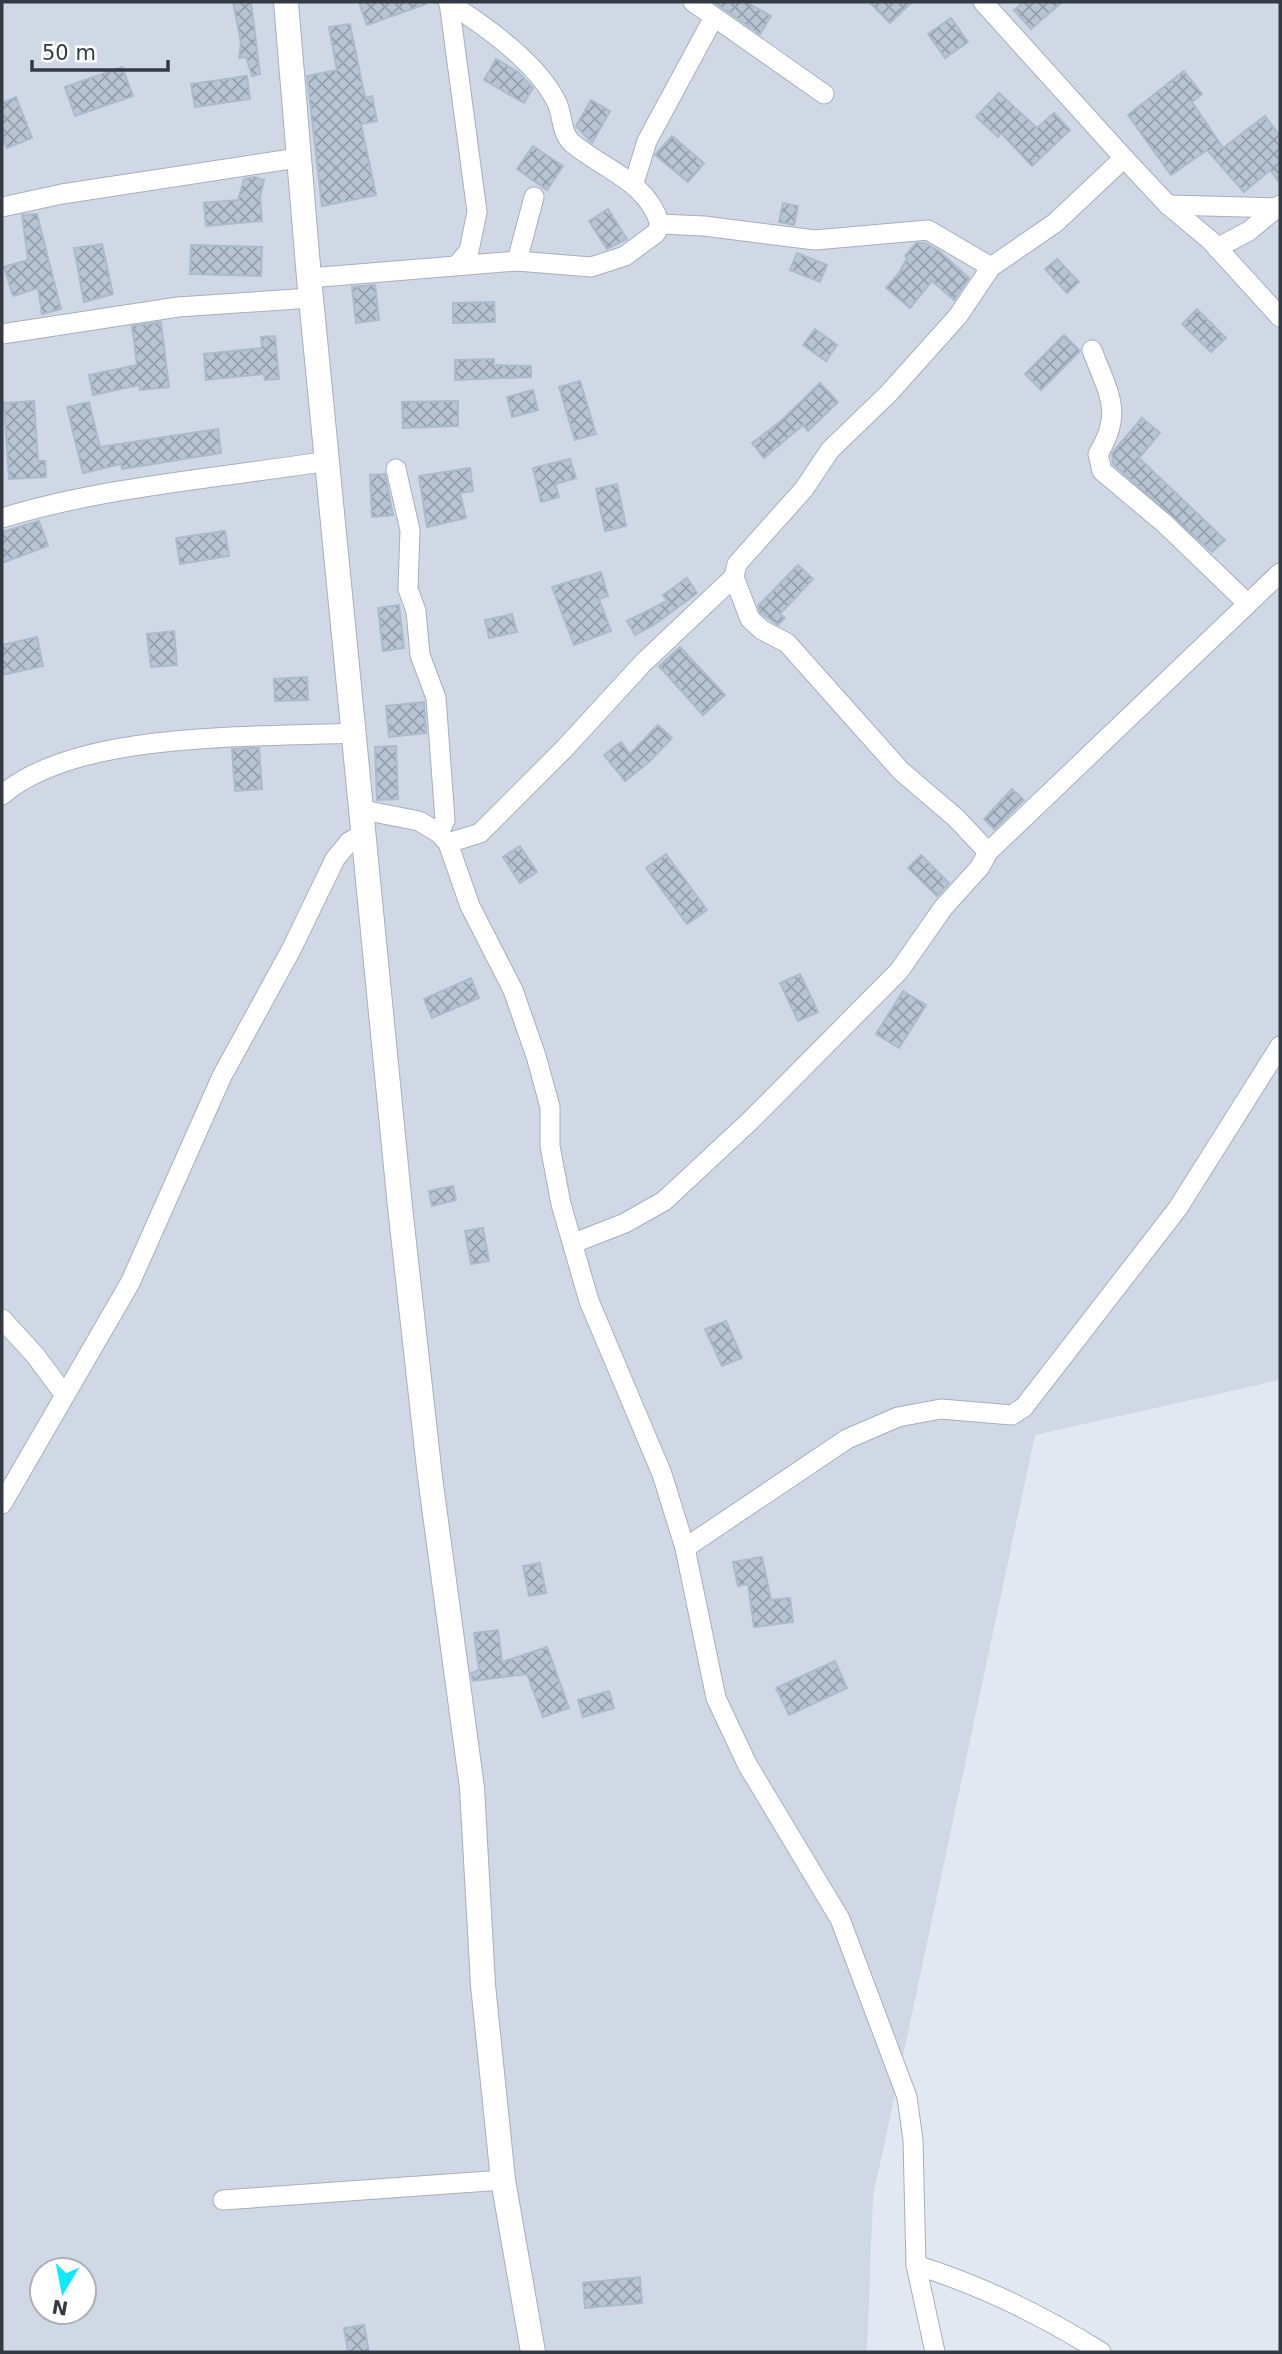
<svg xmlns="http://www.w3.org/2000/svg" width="1282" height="2354" font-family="'DejaVu Sans',sans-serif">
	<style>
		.residential { fill: #d0d8e5; fill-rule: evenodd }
		.building { fill: url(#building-cross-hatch); stroke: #abbbce; stroke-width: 2 }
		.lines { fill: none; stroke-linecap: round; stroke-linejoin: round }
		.minor-casing { stroke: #a5afbd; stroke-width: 21 }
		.tertiary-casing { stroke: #a5afbd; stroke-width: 26 }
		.minor { stroke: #fff; stroke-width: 19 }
		.tertiary { stroke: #fff; stroke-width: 24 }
	</style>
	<defs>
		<pattern id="building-cross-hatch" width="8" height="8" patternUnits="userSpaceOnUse" patternTransform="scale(1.75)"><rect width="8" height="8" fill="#b7c4d3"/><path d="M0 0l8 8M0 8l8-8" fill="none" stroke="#95a0ad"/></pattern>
	</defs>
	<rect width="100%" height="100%" fill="#e2e8f1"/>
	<path class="residential" d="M 2,2 L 1280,2 L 1280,1380 L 1035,1435 L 873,2197 L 867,2352 L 2,2352 ZM 42,2270 L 84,2270 L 84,2312 L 42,2312 Z"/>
	<g class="building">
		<path d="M 233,2 L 251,2 L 260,74 L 252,76 L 246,57 L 239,58 L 241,43 Z"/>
		<path d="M 359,2 L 426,2 L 426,4 L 367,25 Z"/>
		<path d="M 714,2 L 746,2 L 771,16 L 760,34 Z"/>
		<path d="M 869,2 L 912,2 L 890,23 Z"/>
		<path d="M 1024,2 L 1062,2 L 1031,29 L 1014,10 Z"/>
		<path d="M 951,18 L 968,42 L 945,58 L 928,34 Z"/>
		<path d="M 350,24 L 365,98 L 372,96 L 377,121 L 361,124 L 376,195 L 322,206 L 307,76 L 337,70 L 329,27 Z"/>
		<path d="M 496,59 L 518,72 L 533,88 L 524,103 L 484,80 Z"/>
		<path d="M 122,67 L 133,96 L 75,116 L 65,87 Z"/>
		<path d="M 1184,71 L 1202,94 L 1192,102 L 1223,148 L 1265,116 L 1280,136 L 1280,183 L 1270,170 L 1244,192 L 1207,150 L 1171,175 L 1128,115 Z"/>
		<path d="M 247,76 L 250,99 L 195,107 L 191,84 Z"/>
		<path d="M 999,93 L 1037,128 L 1054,113 L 1070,130 L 1032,166 L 1001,133 L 998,137 L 976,117 Z"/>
		<path d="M 16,97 L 32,138 L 7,148 L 2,135 L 2,103 Z"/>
		<path d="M 591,100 L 610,111 L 592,143 L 576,126 Z"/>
		<path d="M 672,136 L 704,163 L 688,182 L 655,155 Z"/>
		<path d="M 533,146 L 563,166 L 547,190 L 517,169 Z"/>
		<path d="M 254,177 L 264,180 L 260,197 L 262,221 L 206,226 L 204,203 L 238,200 L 244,179 Z"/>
		<path d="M 783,203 L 798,206 L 794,225 L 779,222 Z"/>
		<path d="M 608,209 L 627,239 L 607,249 L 589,221 Z"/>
		<path d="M 37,214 L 61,309 L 42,314 L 38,288 L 13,296 L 4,267 L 28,260 L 22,215 Z"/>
		<path d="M 916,243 L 925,243 L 939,251 L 969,278 L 954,300 L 932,281 L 910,308 L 886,288 L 899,273 L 907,258 L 905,256 Z"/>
		<path d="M 102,244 L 113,294 L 84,302 L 74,248 Z"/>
		<path d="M 191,245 L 262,247 L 261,276 L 190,274 Z"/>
		<path d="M 797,253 L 827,265 L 820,282 L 790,270 Z"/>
		<path d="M 1057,259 L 1079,282 L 1067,293 L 1045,269 Z"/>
		<path d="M 375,285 L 379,320 L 356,323 L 352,287 Z"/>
		<path d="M 494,302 L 495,322 L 453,323 L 453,303 Z"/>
		<path d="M 1197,309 L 1226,338 L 1211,352 L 1182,324 Z"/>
		<path d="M 161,322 L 169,387 L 140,390 L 139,385 L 93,395 L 89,375 L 137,365 L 132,326 Z"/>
		<path d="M 815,329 L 837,345 L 826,361 L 803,345 Z"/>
		<path d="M 1064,335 L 1080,351 L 1041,390 L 1025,374 Z"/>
		<path d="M 275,336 L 279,379 L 265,380 L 264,374 L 206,380 L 204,354 L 262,348 L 261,337 Z"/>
		<path d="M 494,359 L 494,365 L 531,366 L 531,377 L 455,380 L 455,360 Z"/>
		<path d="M 580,381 L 596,434 L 575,440 L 559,387 Z"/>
		<path d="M 820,383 L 838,402 L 808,431 L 803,425 L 764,458 L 752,443 L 781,421 Z"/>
		<path d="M 533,390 L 538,410 L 512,417 L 507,397 Z"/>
		<path d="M 34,401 L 38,461 L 45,461 L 46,477 L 9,479 L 4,403 Z"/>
		<path d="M 458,401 L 458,426 L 403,428 L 402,402 Z"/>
		<path d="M 89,402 L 100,447 L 218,429 L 221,453 L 122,469 L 121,464 L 83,473 L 67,407 Z"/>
		<path d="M 1142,418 L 1160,433 L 1139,458 L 1225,540 L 1212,552 L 1113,464 L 1112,453 Z"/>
		<path d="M 570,459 L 576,478 L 555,484 L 559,497 L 541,502 L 533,468 Z"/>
		<path d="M 470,468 L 473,491 L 460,493 L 466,518 L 427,527 L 419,476 Z"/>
		<path d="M 385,474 L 393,515 L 372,517 L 370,475 Z"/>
		<path d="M 617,484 L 626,526 L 605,531 L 596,489 Z"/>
		<path d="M 39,521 L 48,546 L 2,563 L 2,532 Z"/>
		<path d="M 225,531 L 229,556 L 180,564 L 176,538 Z"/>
		<path d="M 798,565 L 813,579 L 780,614 L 785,618 L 778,625 L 760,612 L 758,606 Z"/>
		<path d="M 601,572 L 608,596 L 599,599 L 611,631 L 574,645 L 552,587 Z"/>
		<path d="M 687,578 L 697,593 L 654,625 L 635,635 L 627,621 L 667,601 L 663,595 Z"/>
		<path d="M 399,605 L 404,648 L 383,651 L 378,608 Z"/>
		<path d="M 512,614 L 517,632 L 489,638 L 485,620 Z"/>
		<path d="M 174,631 L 177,665 L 151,667 L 147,634 Z"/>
		<path d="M 37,637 L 43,666 L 2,675 L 2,645 Z"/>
		<path d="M 680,647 L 725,695 L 703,715 L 659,666 Z"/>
		<path d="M 307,677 L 308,700 L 275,701 L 274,679 Z"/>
		<path d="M 424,702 L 426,733 L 389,737 L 386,706 Z"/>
		<path d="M 658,725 L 672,738 L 649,762 L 625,781 L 604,755 L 621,742 L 630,754 Z"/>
		<path d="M 396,746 L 398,799 L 377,800 L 375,747 Z"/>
		<path d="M 259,748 L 262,789 L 235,791 L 232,749 Z"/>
		<path d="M 1012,789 L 1024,800 L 994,829 L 984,819 Z"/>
		<path d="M 520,846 L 537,872 L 520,883 L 503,857 Z"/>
		<path d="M 666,854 L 707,910 L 687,924 L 646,868 Z"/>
		<path d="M 921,855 L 949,883 L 937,896 L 908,868 Z"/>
		<path d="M 800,974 L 818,1012 L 798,1021 L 780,983 Z"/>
		<path d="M 471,978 L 479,998 L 432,1018 L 424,999 Z"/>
		<path d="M 903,991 L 926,1005 L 899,1048 L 876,1034 Z"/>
		<path d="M 453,1186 L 456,1200 L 432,1206 L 429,1191 Z"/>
		<path d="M 483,1228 L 489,1261 L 471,1264 L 465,1231 Z"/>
		<path d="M 726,1321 L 742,1358 L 722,1366 L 705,1329 Z"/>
		<path d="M 762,1557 L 771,1600 L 790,1598 L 793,1622 L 754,1627 L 748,1584 L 738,1586 L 733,1562 Z"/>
		<path d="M 540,1563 L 546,1593 L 529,1596 L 523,1566 Z"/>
		<path d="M 498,1630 L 502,1662 L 547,1647 L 569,1708 L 543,1717 L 527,1674 L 473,1681 L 471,1673 L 479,1670 L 474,1633 Z"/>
		<path d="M 835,1661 L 847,1688 L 789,1715 L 776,1688 Z"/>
		<path d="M 609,1691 L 614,1708 L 583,1717 L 578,1700 Z"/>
		<path d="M 640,2277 L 642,2303 L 585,2308 L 583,2283 Z"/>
		<path d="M 364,2325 L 369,2352 L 348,2352 L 344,2328 Z"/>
	</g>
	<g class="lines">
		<g class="minor-casing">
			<g id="minor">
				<path d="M 449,2 L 477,212 L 469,251 L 457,265"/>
				<path d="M 693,2 L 824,94"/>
				<path d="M 983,2 L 1124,158 L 1168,205 L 1210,240 L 1280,317"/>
				<path d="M 634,183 L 647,141 L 714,17"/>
				<path d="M 1168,205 L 1278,208"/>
				<path d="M 2,207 L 62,194 L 298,158"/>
				<path d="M 660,224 L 704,226 L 815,240 L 928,230 L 991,267 L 1055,223 L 1124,158"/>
				<path d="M 1217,248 L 1249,231 L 1280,205"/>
				<path d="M 517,261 L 534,197"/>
				<path d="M 309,278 L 517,261 L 591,267 L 625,256 L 656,233 L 660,224 C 646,180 604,170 572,143 C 561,133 563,116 557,103 C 538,63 485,26 448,2"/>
				<path d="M 2,334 L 178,307 L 311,298"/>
				<path d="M 1092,350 C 1108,393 1124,412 1098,454 L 1102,471 L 1165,524 L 1247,603"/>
				<path d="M 396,469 L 410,530 L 408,589 L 416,611 L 420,655 L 436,698 L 445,820 L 439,833"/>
				<path d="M 2,518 C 107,486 220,478 328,461"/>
				<path d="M 2,795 C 77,730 254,738 352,733"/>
				<path d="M 363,810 L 419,821 L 439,833 L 448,843 L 470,906 L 513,990 L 536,1056 L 550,1107 L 550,1146 L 561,1204 L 589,1301 L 662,1474 L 685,1548 L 716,1698 L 747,1764 L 840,1919 L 907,2097 L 913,2140 L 916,2265 L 935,2352"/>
				<path d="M 448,843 L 480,833 L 565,748 L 643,663 L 734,577"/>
				<path d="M 988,852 L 1280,573"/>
				<path d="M 574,1243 L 625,1223 L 664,1201 L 750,1121 L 899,971 L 943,908 L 980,867 L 988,852 L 956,818 L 901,771 L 787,643 L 762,630 L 750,619 L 734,577 L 737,564 L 804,489 L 830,450 L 889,393 L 958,316 L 991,267"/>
				<path d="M 2,1319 L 35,1355 L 64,1394"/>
				<path d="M 2,1504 L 130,1283 L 222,1076 L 291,950 L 335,859 L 349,842 L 365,833"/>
				<path d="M 685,1548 L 847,1439 L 898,1417 L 941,1409 L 1012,1415 L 1024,1407 L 1178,1208 L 1280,1046"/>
				<path d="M 223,2200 L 503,2180"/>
				<path d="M 916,2265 C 983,2286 1042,2315 1101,2352"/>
			</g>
		</g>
		<g class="tertiary-casing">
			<path id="tertiary" d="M 286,2 L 309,278 L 400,1207 L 430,1477 L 472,1788 L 483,1985 L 503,2180 L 533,2352"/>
		</g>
		<use href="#minor" class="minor"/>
		<use href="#tertiary" class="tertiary"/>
	</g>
	<rect width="1282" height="2354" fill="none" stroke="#333a43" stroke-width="7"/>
	<g transform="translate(63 2291) rotate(190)"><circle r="33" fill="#ffffff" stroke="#adb0b4" stroke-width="2"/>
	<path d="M0-5L12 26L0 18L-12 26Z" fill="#0de9fd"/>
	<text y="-10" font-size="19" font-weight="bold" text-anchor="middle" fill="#333a43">N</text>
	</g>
	<path d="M32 60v10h136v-10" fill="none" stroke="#333a43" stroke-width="3.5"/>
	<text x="42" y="60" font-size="21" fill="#333a43" stroke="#ffffff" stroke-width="5" paint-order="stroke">50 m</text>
</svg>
